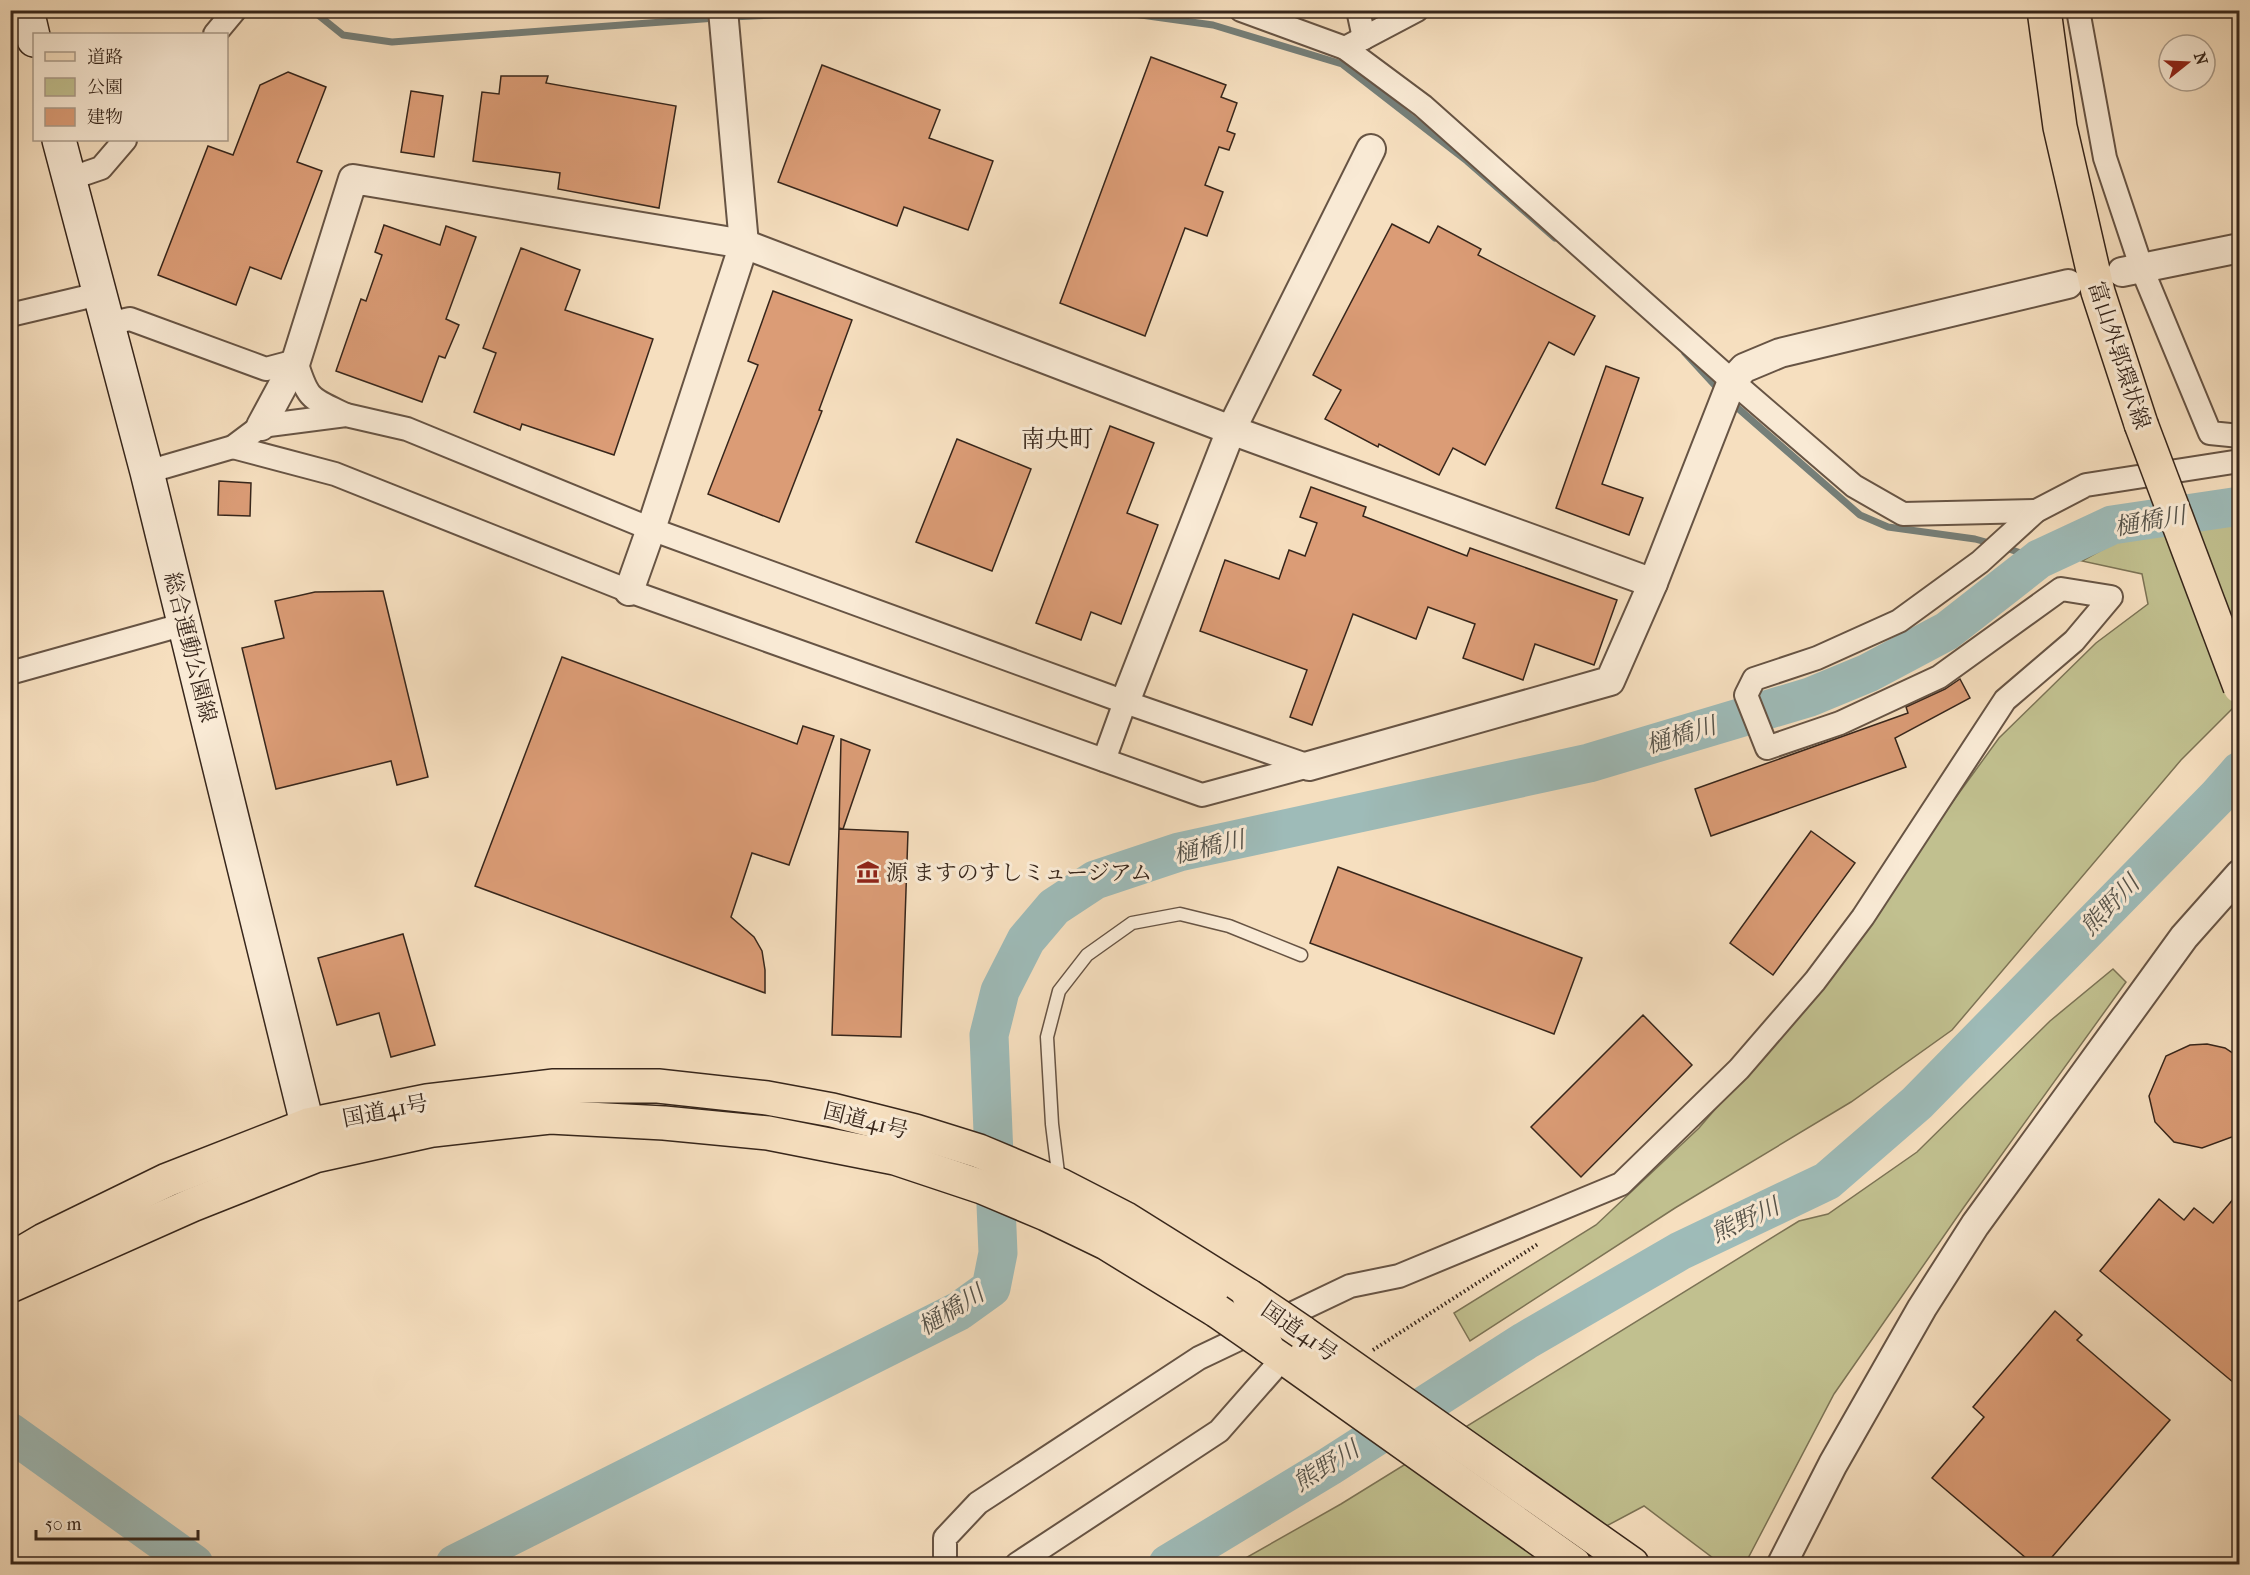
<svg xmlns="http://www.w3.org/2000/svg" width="2250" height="1575" font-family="'IM FELL French Canon','Noto Serif JP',serif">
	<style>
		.green { fill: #c1c08f; stroke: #7c7355; stroke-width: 1.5 }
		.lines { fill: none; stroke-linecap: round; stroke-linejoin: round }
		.stream { stroke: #757f79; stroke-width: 7 }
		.river { stroke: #9ebbb8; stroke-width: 39 }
		.building { fill: #db9c76; stroke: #37261b; stroke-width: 1.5 }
		.service-casing { stroke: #675444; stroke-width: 15 }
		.minor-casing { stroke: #675444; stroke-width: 26 }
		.tertiary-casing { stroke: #675444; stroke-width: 32 }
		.secondary-casing { stroke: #37261b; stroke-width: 36 }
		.primary-casing { stroke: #37261b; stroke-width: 36 }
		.trunk-casing { stroke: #37261b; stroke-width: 36 }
		.path { stroke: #37261b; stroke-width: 4; stroke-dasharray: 1.5 3; stroke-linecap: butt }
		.service { stroke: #f9ead5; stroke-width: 12 }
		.minor { stroke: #f9ead5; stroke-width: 22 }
		.tertiary { stroke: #f9ead5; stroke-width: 28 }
		.secondary { stroke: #f9ead5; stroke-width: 33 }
		.primary { stroke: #f6dfbf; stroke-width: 33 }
		.trunk { stroke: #f6dfbf; stroke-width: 33 }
		.primary-bridge-casing { stroke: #37261b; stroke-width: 36; stroke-linecap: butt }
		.trunk-bridge-casing { stroke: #37261b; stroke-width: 36; stroke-linecap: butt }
		.primary-bridge { stroke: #f6dfbf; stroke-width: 33 }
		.trunk-bridge { stroke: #f6dfbf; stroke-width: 33 }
		.labels { text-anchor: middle; stroke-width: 6; stroke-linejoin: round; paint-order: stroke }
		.street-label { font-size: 22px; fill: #37261b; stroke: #f9ead5 }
		.poi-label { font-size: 22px; fill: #37261b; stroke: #f9ead5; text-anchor: start }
		.neighbourhood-label { font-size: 24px; fill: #37261b; stroke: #f9ead5 }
		.water-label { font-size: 24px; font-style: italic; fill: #56534a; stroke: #f9ead5 }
	</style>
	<rect width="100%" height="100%" fill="#f6dfbf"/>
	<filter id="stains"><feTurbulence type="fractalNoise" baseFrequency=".00333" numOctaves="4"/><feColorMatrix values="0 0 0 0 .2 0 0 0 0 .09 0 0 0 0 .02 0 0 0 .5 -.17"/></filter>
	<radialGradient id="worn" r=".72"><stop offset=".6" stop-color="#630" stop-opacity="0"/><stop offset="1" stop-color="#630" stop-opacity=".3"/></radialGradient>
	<g class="green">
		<path d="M 2239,519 L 2239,702 L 2181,760 L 1952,1030 L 1851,1102 L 1675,1208 L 1470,1341 L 1454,1313 L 1596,1225 L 1699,1128 L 1807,1002 L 1999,738 L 2096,643 L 2148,604 L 2142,574 L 2082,561 L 2121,539 Z"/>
		<path d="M 2113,969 L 2126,982 L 1964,1207 L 1834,1394 L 1745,1564 L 1721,1564 L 1644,1506 L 1535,1564 L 1235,1564 L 1341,1504 L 1799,1221 L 1828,1214 L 1917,1152 L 2050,1021 Z"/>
	</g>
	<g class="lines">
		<g class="stream">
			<path d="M 312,10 L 343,35 L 392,42 L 716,18"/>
			<path d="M 1105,10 L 1213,25 L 1342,64 L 1467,161 L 1555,238"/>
			<path d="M 731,17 L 877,10"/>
			<path d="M 1685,353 L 1720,391"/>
			<path d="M 1732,403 L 1860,515 L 1888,527 L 1975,539 L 1993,544"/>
			<path d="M 2003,547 L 2039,559"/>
		</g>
		<g class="river">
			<path d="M 10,1432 L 194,1564"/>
			<path d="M 455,1564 L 959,1311 L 991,1288 L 998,1253 L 989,1035 L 1000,991 L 1026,940 L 1054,907 L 1095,880 L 1179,852 L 1589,763 L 1810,697 L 1868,673 L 1947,631 L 2039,559 L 2112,525 L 2240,506"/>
			<path d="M 1168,1564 L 1330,1466 L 1525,1341 L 1680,1251 L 1827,1181 L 1917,1103 L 2218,796 L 2240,771"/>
		</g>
	</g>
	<g class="building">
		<path d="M 1151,57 L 1226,85 L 1221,97 L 1237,103 L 1227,131 L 1235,134 L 1229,150 L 1219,147 L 1205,185 L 1223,192 L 1207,236 L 1185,228 L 1145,336 L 1060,303 Z"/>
		<path d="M 822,65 L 940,110 L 929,138 L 993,161 L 968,230 L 904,207 L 897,226 L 778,182 Z"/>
		<path d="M 288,72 L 326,87 L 297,162 L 322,171 L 281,279 L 250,267 L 236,305 L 158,275 L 208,146 L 233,155 L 260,85 Z"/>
		<path d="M 501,76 L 548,76 L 546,83 L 676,106 L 659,208 L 558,189 L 560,173 L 473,161 L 482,92 L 499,94 Z"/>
		<path d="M 411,91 L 443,96 L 434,157 L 401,152 Z"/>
		<path d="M 1392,224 L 1429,243 L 1438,226 L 1481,249 L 1478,255 L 1595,316 L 1574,355 L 1549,342 L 1485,465 L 1453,448 L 1439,475 L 1379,444 L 1378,447 L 1325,419 L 1341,390 L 1313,375 Z"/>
		<path d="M 384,225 L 440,245 L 446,226 L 476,237 L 446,319 L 459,325 L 445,358 L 439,356 L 422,402 L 336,371 L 361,299 L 366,301 L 382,255 L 375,252 Z"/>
		<path d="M 521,248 L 580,270 L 565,310 L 653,339 L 614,455 L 522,424 L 520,430 L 474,412 L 496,353 L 483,348 Z"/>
		<path d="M 773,291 L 852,320 L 819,410 L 822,411 L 779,522 L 708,494 L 758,365 L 748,361 Z"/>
		<path d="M 1606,366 L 1639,378 L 1602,484 L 1643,498 L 1629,535 L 1556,508 Z"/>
		<path d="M 1110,426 L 1154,443 L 1127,513 L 1158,525 L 1121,624 L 1091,612 L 1081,640 L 1036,623 Z"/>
		<path d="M 957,439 L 1031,469 L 992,571 L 916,542 Z"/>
		<path d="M 219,481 L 251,483 L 250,516 L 218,515 Z"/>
		<path d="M 1311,487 L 1366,507 L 1363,516 L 1467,556 L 1470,548 L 1617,600 L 1594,665 L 1535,644 L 1523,680 L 1463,658 L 1475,624 L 1428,607 L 1416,639 L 1353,614 L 1312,725 L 1290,717 L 1307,670 L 1200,631 L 1225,560 L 1279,579 L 1289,550 L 1305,556 L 1317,523 L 1300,517 Z"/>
		<path d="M 383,591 L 428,777 L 397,785 L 391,761 L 276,789 L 242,648 L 284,638 L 275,601 L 315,592 Z"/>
		<path d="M 562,657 L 797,744 L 803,726 L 834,736 L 789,865 L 752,853 L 731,917 L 754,937 L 762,951 L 765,970 L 765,993 L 475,886 Z"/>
		<path d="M 1960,679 L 1970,698 L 1895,738 L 1906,767 L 1711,836 L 1695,789 L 1908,713 L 1906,707 L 1945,689 Z"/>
		<path d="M 841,739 L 870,750 L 843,829 L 839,828 Z"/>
		<path d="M 839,829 L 908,832 L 901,1037 L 832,1035 Z"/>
		<path d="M 1811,831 L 1855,863 L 1773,975 L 1730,943 Z"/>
		<path d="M 1338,867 L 1582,958 L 1554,1034 L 1310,943 Z"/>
		<path d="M 403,934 L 435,1045 L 391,1057 L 379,1013 L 337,1025 L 318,958 Z"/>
		<path d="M 1643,1015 L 1692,1065 L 1581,1177 L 1531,1127 Z"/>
		<path d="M 2207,1044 L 2225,1048 L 2240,1058 L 2240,1134 L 2202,1148 L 2174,1142 L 2155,1122 L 2149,1096 L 2166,1056 L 2190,1045 Z"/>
		<path d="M 2240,1191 L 2240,1388 L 2100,1271 L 2159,1199 L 2184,1220 L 2194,1208 L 2213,1223 Z"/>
		<path d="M 2055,1311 L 2082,1335 L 2077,1340 L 2170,1420 L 2046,1564 L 2033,1564 L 1932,1478 L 1984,1417 L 1973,1407 Z"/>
	</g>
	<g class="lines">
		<g class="service-casing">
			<path id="service" d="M 1059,1181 L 1052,1124 L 1047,1037 L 1059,991 L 1087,955 L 1132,923 L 1180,914 L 1229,926 L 1301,955"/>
		</g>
		<g class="minor-casing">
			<g id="minor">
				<path d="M 1241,10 L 1345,48 L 1423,106 L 1732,381 L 1854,486 L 1903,514 L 2036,511"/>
				<path d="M 1358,10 L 1364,38"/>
				<path d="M 2078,10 L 2105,158 L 2142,269 L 2210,433 L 2240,436"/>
				<path d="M 215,34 L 235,10"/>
				<path d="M 1345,48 L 1417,10"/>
				<path d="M 69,179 L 101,168 L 125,140"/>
				<path d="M 10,315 L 99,294"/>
				<path d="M 107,324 L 130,319 L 266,369 L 296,361 C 308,400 310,398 346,415"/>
				<path d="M 233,447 L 335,474 L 629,591 L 1202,795 L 1309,766"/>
				<path d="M 147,472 L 233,447 L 261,426 L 346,415 L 407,429 L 651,529 L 1125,702 L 1309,766"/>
				<path d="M 10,673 L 185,624"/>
				<path d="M 1104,760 L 1125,702"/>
				<path d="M 945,1564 L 945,1538 L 978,1503 L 1199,1358 L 1350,1286 L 1399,1276 L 1621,1184 L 1739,1069 L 1815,981 L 1863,917 L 2005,700 L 2074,641 L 2111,597 L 2061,589 L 1939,677 L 1840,723 L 1767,748 L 1746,695 L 1754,679 L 1817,658 L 1899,621 L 1980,562 L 2036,511 L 2086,485 L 2240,461"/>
				<path d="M 1017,1564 L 1219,1431 L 1284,1357"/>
			</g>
		</g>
		<g class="tertiary-casing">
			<g id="tertiary">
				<path d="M 2122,272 L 2240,248"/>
				<path d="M 261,426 L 296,361 L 353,179 L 744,244 L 1231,430 L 1653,583"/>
				<path d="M 629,591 L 651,529 L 744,244 L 723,10"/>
				<path d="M 1125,702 L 1231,430 L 1371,149"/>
				<path d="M 1309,766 L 1610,681 L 1653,583 L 1732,381 L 1744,368 L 1780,353 L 2068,284"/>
				<path d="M 1782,1564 L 1833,1464 L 1922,1308 L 1975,1225 L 2184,937 L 2240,874"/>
			</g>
		</g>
		<g class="secondary-casing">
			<g id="secondary">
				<path d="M 27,10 L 34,40"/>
				<path d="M 59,140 L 147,472 L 314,1152"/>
			</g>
		</g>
		<g class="primary-casing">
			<path id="primary" d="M 2044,10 L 2060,127 L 2098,292 L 2141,424"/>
		</g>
		<g class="trunk-casing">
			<g id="trunk">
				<path d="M 10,1260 L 44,1240 L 167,1180 L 308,1125 L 427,1101 L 554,1086 L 658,1086 L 767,1098 L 832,1110 L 915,1131 L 979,1151 L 1060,1185 L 1126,1219 L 1249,1296"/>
				<path d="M 10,1286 L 192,1205 L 315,1156 L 433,1130 L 550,1117 L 664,1123 L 768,1133 L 895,1158 L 982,1187 L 1046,1214 L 1106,1243 L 1217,1311"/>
				<path d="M 1302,1332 L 1632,1564"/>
				<path d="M 1266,1345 L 1574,1564"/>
			</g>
		</g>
		<path class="path" d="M 1373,1350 L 1538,1244"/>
		<use href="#service" class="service"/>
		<use href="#minor" class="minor"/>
		<use href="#tertiary" class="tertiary"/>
		<use href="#secondary" class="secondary"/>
		<use href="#primary" class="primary"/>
		<use href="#trunk" class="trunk"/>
		<g class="primary-bridge-casing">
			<path id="primary-bridge" d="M 2141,424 L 2240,687"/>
		</g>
		<g class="trunk-bridge-casing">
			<g id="trunk-bridge">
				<path d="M 1249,1296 L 1302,1332"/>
				<path d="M 1217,1311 L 1266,1345"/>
			</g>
		</g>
		<use href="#primary-bridge" class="primary-bridge"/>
		<use href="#trunk-bridge" class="trunk-bridge"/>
	</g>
	<defs>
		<g id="museum-bare" transform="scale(1.8)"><path d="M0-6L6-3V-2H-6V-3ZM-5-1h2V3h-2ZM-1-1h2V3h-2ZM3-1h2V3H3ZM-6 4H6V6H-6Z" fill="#8f2418" stroke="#f9ead5" stroke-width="2.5" paint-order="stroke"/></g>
	</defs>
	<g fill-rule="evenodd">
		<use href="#museum-bare" x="868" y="872"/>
	</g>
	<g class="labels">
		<g class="street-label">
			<text transform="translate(2120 355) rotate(72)" y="8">富山外郭環状線</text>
			<text transform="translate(191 647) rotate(76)" y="8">総合運動公園線</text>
			<text transform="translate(385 1110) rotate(-11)" y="8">国道41号</text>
			<text transform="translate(866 1120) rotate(14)" y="8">国道41号</text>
			<text transform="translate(1300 1331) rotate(35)" y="8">国道41号</text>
		</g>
		<g class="poi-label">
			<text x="886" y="880">源 ますのすしミュージアム</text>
		</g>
		<g class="neighbourhood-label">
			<text x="1057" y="447">南央町</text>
		</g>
		<g class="water-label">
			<text transform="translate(2150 521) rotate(-10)" y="8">樋橋川</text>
			<text transform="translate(1681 735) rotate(-17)" y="8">樋橋川</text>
			<text transform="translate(1209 847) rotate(-13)" y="8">樋橋川</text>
			<text transform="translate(2110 905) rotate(-46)" y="8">熊野川</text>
			<text transform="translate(1745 1220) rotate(-25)" y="8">熊野川</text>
			<text transform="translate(951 1310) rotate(-32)" y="8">樋橋川</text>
			<text transform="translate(1326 1466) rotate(-32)" y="8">熊野川</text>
		</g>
	</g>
	<rect width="2250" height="1575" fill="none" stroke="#f6dfbf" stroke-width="36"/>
	<rect x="12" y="12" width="2226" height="1551" fill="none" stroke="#37261b" stroke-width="3"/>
	<rect x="18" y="18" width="2214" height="1539" fill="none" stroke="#37261b" stroke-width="1.5"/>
	<rect x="33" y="33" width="195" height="108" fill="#f9ead5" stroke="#ab9c8b" stroke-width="1.5"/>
	<rect x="45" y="52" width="30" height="9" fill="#f6dfbf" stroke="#ab9c8b" stroke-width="1.5"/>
	<text x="87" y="63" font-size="18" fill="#37261b">道路</text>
	<rect x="45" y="78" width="30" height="18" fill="#c1c08f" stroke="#ab9c8b" stroke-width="1.5"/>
	<text x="87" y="93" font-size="18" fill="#37261b">公園</text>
	<rect x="45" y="108" width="30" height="18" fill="#db9c76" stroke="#ab9c8b" stroke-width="1.5"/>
	<text x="87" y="123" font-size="18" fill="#37261b">建物</text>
	<g transform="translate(2187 63) rotate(72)"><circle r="28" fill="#f9ead5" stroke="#ab9c8b" stroke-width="1.5"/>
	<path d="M0-4.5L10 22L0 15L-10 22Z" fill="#8f2418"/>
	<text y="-9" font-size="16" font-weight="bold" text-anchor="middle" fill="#37261b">N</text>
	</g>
	<path d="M36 1530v9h162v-9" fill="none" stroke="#37261b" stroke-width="3"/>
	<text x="45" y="1530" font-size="18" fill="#37261b" stroke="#f9ead5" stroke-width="4.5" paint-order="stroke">50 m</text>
	<rect width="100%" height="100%" filter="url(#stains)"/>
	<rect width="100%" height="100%" fill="url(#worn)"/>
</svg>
